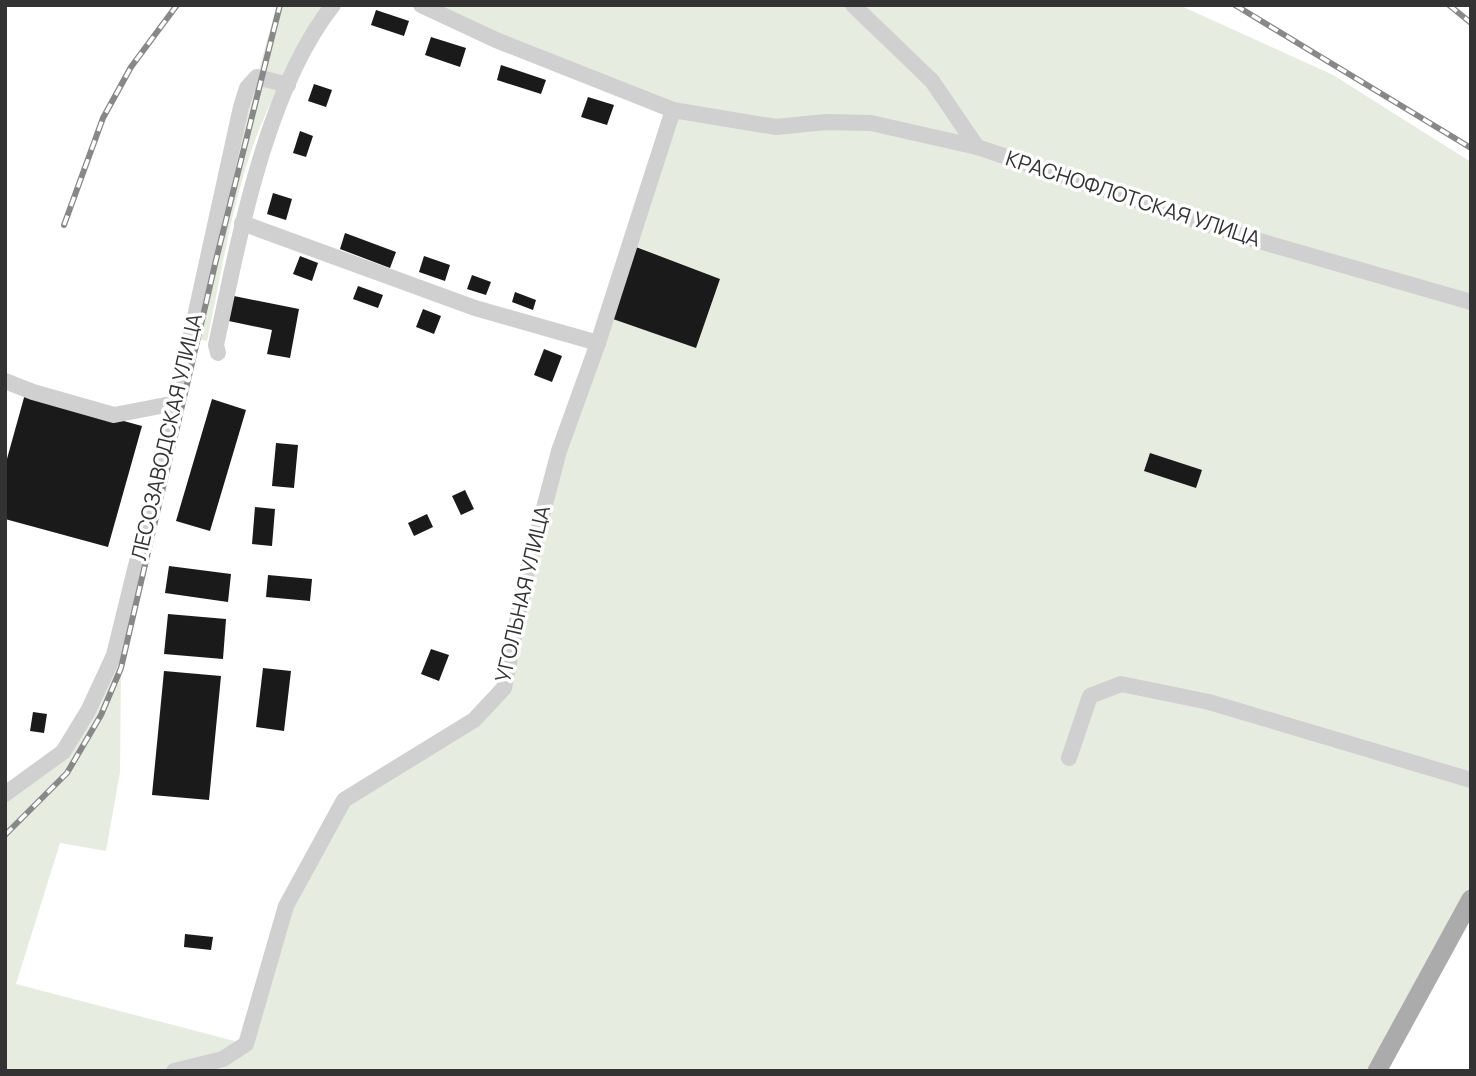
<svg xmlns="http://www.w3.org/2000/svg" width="1476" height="1076" font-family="Manrope,sans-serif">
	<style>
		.green { fill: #e6ecdf }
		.building { fill: #1a1a1a }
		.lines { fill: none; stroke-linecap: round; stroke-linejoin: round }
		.minor { stroke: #d0d0d0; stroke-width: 16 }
		.major { stroke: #ababab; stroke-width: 19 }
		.rail-casing { stroke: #888; stroke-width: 6 }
		.rail { stroke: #fff; stroke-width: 3.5; stroke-dasharray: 10; stroke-linecap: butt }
		.labels { text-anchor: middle; stroke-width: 7; stroke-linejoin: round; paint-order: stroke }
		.street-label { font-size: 21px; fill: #333; stroke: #fff }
	</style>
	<rect width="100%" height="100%" fill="#fff"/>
	<g class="green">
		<path d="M 277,5 L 325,5 C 299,50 271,95 254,143 C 231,207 221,276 207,341 L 191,338 L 223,199 Z"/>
		<path d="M 431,5 L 1179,5 L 1333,75 L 1471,162 L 1471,899 L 1377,1071 L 5,1071 L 5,794 L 63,752 L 114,655 L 121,668 L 120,772 L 106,851 L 60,843 L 16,984 L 246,1044 L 286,906 L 344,800 L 474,720 L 504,688 L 525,580 L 607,316 L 696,348 L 720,279 L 630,244 L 673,110 Z"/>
	</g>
	<g class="building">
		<path d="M 376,10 L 409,21 L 404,36 L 371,25 Z"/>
		<path d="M 431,37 L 466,48 L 460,67 L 425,55 Z"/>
		<path d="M 501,65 L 546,80 L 541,94 L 497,80 Z"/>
		<path d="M 314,84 L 332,90 L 326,107 L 308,101 Z"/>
		<path d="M 588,97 L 614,105 L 607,125 L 581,117 Z"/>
		<path d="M 300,131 L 313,136 L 306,157 L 293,153 Z"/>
		<path d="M 273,193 L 292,199 L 286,220 L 267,214 Z"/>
		<path d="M 345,233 L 396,252 L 390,268 L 340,249 Z"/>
		<path d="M 636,247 L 720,279 L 696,348 L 613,319 Z"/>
		<path d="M 300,256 L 318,263 L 312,281 L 293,274 Z"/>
		<path d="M 424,256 L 450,265 L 445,281 L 419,272 Z"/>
		<path d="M 472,275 L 491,282 L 486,295 L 467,289 Z"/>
		<path d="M 358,286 L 383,295 L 378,308 L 353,299 Z"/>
		<path d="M 515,292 L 536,300 L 533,310 L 512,302 Z"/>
		<path d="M 229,295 L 299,309 L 290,358 L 267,354 L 272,330 L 224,320 Z"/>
		<path d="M 423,309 L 441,316 L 434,334 L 416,327 Z"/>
		<path d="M 544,349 L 562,356 L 552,382 L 534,375 Z"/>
		<path d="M 25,394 L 142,426 L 108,547 L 5,519 L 5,466 Z"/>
		<path d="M 212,399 L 246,410 L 210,531 L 176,521 Z"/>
		<path d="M 276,443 L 298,445 L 294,488 L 272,486 Z"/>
		<path d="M 1150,453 L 1202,470 L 1196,488 L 1144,471 Z"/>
		<path d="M 465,490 L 474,509 L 461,515 L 452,496 Z"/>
		<path d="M 255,507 L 275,509 L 272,546 L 252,544 Z"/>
		<path d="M 427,514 L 433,527 L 414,536 L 408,523 Z"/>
		<path d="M 169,566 L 231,574 L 228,602 L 165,593 Z"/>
		<path d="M 268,575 L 312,579 L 310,601 L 266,597 Z"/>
		<path d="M 168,614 L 226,619 L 223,659 L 164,654 Z"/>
		<path d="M 431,649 L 449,655 L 439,681 L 421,674 Z"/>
		<path d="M 263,668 L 291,671 L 284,731 L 256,727 Z"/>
		<path d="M 164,671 L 221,676 L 209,800 L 152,795 Z"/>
		<path d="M 33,712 L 47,714 L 44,733 L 30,731 Z"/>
		<path d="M 185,934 L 213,937 L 211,950 L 184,947 Z"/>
	</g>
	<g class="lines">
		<g class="minor">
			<path d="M 421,5 L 496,40 L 673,110 L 776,127 L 826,122 L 871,123 L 977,147"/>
			<path d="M 853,5 L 932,81 L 977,147 L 1249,238 L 1471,302"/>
			<path d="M 242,223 L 475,308 L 598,343"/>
			<path d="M 218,353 L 216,345 C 239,240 265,91 333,5"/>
			<path d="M 5,381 L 33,392 L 114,415 L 176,403"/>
			<path d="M 1069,758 L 1090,696 L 1121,684 L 1209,702 L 1471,780"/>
			<path d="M 5,794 L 63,752 L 88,711 L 114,655 L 176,403 L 241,107 L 247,88 L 257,77 L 288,85"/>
			<path d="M 174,1071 L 223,1059 L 246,1044 L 286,906 L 344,800 L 474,720 L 504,688 L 525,580 L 559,451 L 598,343 L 673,110"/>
		</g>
		<path class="major" d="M 1377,1071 L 1471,899"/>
		<g class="rail-casing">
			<g id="rail">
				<path d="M 1235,5 L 1471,148"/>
				<path d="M 1449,5 L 1471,23"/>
				<path d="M 64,225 L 103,118 L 131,67 L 177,5"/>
				<path d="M 5,835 L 67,773 L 101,715 L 121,668 L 216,260 L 280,5"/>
			</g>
		</g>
		<use href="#rail" class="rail"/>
	</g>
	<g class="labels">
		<g class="street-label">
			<text transform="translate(1133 199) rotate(18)" y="7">КРАСНОФЛОТСКАЯ УЛИЦА</text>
			<text transform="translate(167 437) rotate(-77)" y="7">ЛЕСОЗАВОДСКАЯ УЛИЦА</text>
			<text transform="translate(523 594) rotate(-77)" y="7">УГОЛЬНАЯ УЛИЦА</text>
		</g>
	</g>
	<rect width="1476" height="1076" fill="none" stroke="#333333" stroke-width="14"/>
</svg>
